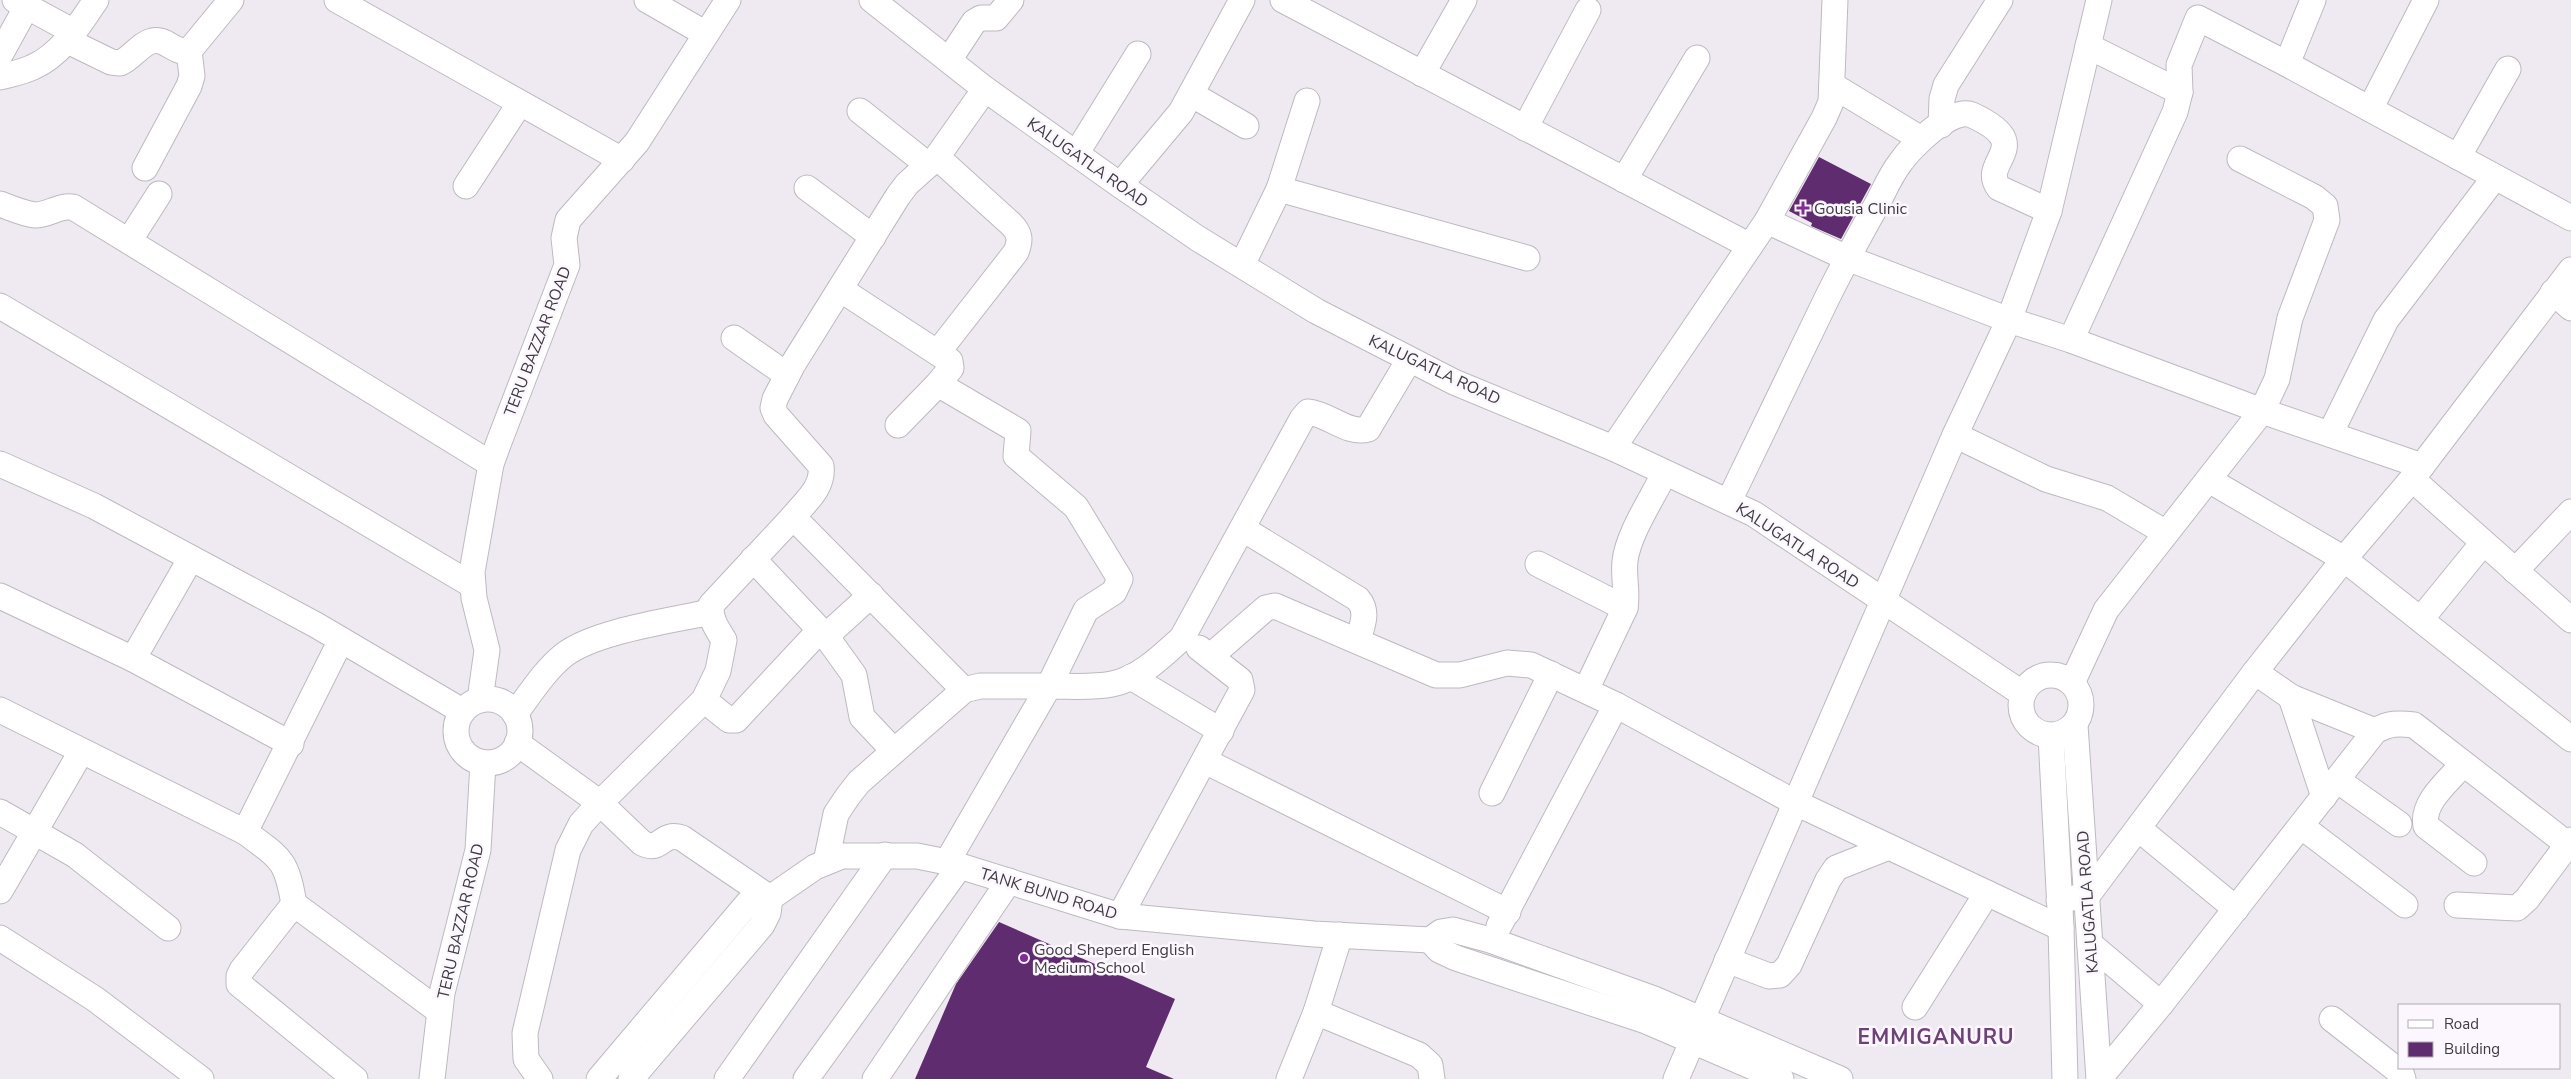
<svg xmlns="http://www.w3.org/2000/svg" width="2571" height="1079" font-family="'Nunito Sans',sans-serif">
	<style>
		.building { fill: #602c70 }
		.lines { fill: none; stroke-linecap: round; stroke-linejoin: round }
		.minor-casing { stroke: #beb9bf; stroke-width: 27 }
		.minor { stroke: #fff; stroke-width: 25 }
		.poi-dot { fill: #812b99; stroke: #fcf7fe; stroke-width: 2 }
		.labels { text-anchor: middle; stroke-width: 5; stroke-linejoin: round; paint-order: stroke }
		.street-label { font-size: 16px; fill: #3d3b3e; stroke: #fcf7fe }
		.poi-label { font-size: 16px; fill: #3d3b3e; stroke: #fcf7fe; text-anchor: start }
		.district-label { font-size: 21px; font-weight: bold; letter-spacing: 1px; fill: #6d4279; stroke: #fcf7fe }
	</style>
	<rect width="100%" height="100%" fill="#efeaf1"/>
	<g class="building">
		<path d="M 1819,157 L 1871,184 L 1841,239 L 1811,226 L 1812,223 L 1789,211 Z"/>
		<path d="M 999,922 L 1175,999 L 1146,1067 L 1174,1079 L 915,1079 L 956,984 Z"/>
	</g>
	<g class="lines">
		<g class="minor-casing">
			<g id="minor">
				<path d="M 15,0 L 74,32"/>
				<path d="M 337,0 L 622,160"/>
				<path d="M 647,0 L 706,34"/>
				<path d="M 872,0 L 985,89 L 1120,185 L 1197,238 L 1316,311 L 1454,382 L 1613,448 L 1754,514 L 2023,694"/>
				<path d="M 1283,0 L 1750,246"/>
				<path d="M 66,40 L 111,62 L 120,63 C 132,58 140,44 152,41 C 166,37 174,54 189,51 L 231,0"/>
				<path d="M 2088,46 L 2180,92"/>
				<path d="M 0,55 L 27,6"/>
				<path d="M 949,60 L 974,22 L 981,18 L 996,18 L 1011,0"/>
				<path d="M 2287,64 L 2313,0"/>
				<path d="M 1422,74 L 1464,0"/>
				<path d="M 0,77 C 11,74 23,72 33,67 C 61,55 80,24 96,0"/>
				<path d="M 1832,85 L 1921,139"/>
				<path d="M 1191,94 L 1246,126"/>
				<path d="M 2370,109 L 2426,0"/>
				<path d="M 860,111 L 928,165"/>
				<path d="M 1941,125 L 1942,99 L 1946,85 L 2000,0"/>
				<path d="M 1525,128 L 1588,10"/>
				<path d="M 1076,154 L 1138,54"/>
				<path d="M 937,157 L 1011,224 C 1020,233 1021,240 1016,252 L 938,352"/>
				<path d="M 2458,157 L 2508,69"/>
				<path d="M 145,168 L 189,86 L 192,76 L 189,51"/>
				<path d="M 1624,180 L 1697,58"/>
				<path d="M 1120,185 L 1181,112 L 1242,0"/>
				<path d="M 466,186 L 520,103"/>
				<path d="M 807,188 L 873,237"/>
				<path d="M 1279,189 L 1527,258"/>
				<path d="M 0,204 C 11,208 24,214 35,215 C 49,215 59,205 73,207 L 491,464"/>
				<path d="M 1767,221 L 1847,258 L 2009,320 L 2071,340 L 2262,411 L 2422,466"/>
				<path d="M 129,241 L 159,194"/>
				<path d="M 1242,265 L 1279,189 L 1307,101"/>
				<path d="M 2553,292 L 2571,308"/>
				<path d="M 0,306 L 472,585"/>
				<path d="M 734,338 L 787,375"/>
				<path d="M 2071,340 L 2175,112 L 2180,92 L 2179,65 L 2198,18 L 2287,64 L 2571,218"/>
				<path d="M 898,425 L 938,384"/>
				<path d="M 2330,434 L 2386,320 L 2495,177"/>
				<path d="M 1955,435 L 2046,479 L 2107,498 L 2166,533"/>
				<path d="M 1613,448 L 1767,221 L 1824,118 L 1831,102 L 1835,0"/>
				<path d="M 0,464 L 94,506 L 316,625 L 462,711"/>
				<path d="M 2412,479 L 2571,620"/>
				<path d="M 2209,480 L 2344,559 L 2571,739"/>
				<path d="M 1729,501 C 1762,433 1795,365 1828,296 C 1843,266 1859,236 1876,206 C 1884,191 1890,176 1900,163 C 1911,147 1952,106 1972,115 C 2039,146 1978,161 1999,188 L 2049,211"/>
				<path d="M 793,517 C 806,501 824,487 821,466 L 776,415 L 773,408 L 775,399 L 793,364 L 898,196 L 907,184 L 937,157 L 985,89"/>
				<path d="M 1243,529 L 1358,599 C 1369,612 1362,625 1358,641"/>
				<path d="M 1538,564 L 1625,608"/>
				<path d="M 2515,571 L 2571,512"/>
				<path d="M 0,596 L 133,659 L 291,744"/>
				<path d="M 2421,619 L 2483,543"/>
				<path d="M 820,630 L 826,636 L 871,595"/>
				<path d="M 826,636 L 854,675 L 862,717 L 894,751"/>
				<path d="M 1212,655 L 1266,608 L 1275,606 L 1436,675 L 1460,675 L 1507,663 L 1531,665 L 1616,705 L 1794,802 L 2061,928"/>
				<path d="M 133,659 L 191,558"/>
				<path d="M 2255,672 L 2291,697 L 2375,731"/>
				<circle cx="2051" cy="705" r="30"/>
				<path d="M 1131,677 L 1221,731"/>
				<path d="M 2072,683 L 2106,610 L 2262,411 L 2277,379 L 2290,318 L 2327,220 L 2325,206 L 2314,197 L 2240,159"/>
				<path d="M 1586,690 L 1625,608 C 1628,592 1623,577 1625,561 C 1628,534 1652,499 1664,474"/>
				<path d="M 2291,697 L 2324,797"/>
				<circle cx="488" cy="731" r="32"/>
				<path d="M 480,700 L 487,650 L 474,598 L 472,572 L 491,464 L 499,442 L 567,265 L 564,238 L 568,220 L 637,142 L 728,0"/>
				<path d="M 704,700 L 729,720 L 736,720 L 820,630 L 753,559"/>
				<path d="M 0,710 L 245,832 L 341,640"/>
				<path d="M 515,714 C 530,694 545,670 564,655 C 595,631 670,621 710,612"/>
				<path d="M 2075,725 L 2099,1079"/>
				<path d="M 2051,736 L 2061,928 L 2065,1079"/>
				<path d="M 517,743 L 600,803 L 642,843 C 662,853 660,831 682,838 L 770,898"/>
				<path d="M 1205,761 L 1508,912"/>
				<path d="M 2463,764 C 2449,781 2421,802 2426,826 L 2474,863"/>
				<path d="M 2337,780 L 2399,824"/>
				<path d="M 1492,793 L 1551,674"/>
				<path d="M 0,812 L 75,855 L 168,928"/>
				<path d="M 2301,826 L 2405,905"/>
				<path d="M 2139,829 L 2236,909"/>
				<path d="M 245,832 C 281,859 286,858 294,904"/>
				<path d="M 826,862 L 836,814 L 848,796 L 859,782 L 964,690 L 980,686 L 1049,686 L 1086,610 L 1114,592 L 1120,579 L 1076,507 L 1016,456 L 1018,431 L 938,384 L 951,368 L 950,361 L 840,289"/>
				<path d="M 947,862 L 1049,686 C 1070,686 1092,688 1112,684 C 1139,679 1162,656 1182,638 L 1302,419 L 1308,412 C 1329,414 1348,435 1368,429 L 1409,360"/>
				<path d="M 0,891 L 81,752"/>
				<path d="M 2059,900 L 2087,896 L 2255,672 L 2344,559 L 2412,479 L 2571,270"/>
				<path d="M 2457,905 L 2517,908 L 2527,899 L 2571,840"/>
				<path d="M 1120,916 L 1242,690 L 1240,680 L 1199,648"/>
				<path d="M 1499,926 L 1616,705"/>
				<path d="M 1340,935 L 1316,1012 L 1419,1055 L 1430,1065 L 1432,1079"/>
				<path d="M 0,938 L 95,999 L 201,1079"/>
				<path d="M 1430,940 L 1441,932 L 1453,930 L 1490,940 L 1654,999 L 1840,1079"/>
				<path d="M 1430,940 L 1439,950 L 1456,958 L 1646,1021 L 1781,1079"/>
				<path d="M 2090,944 L 2161,1004"/>
				<path d="M 1727,960 L 1769,976 L 1780,975 L 1789,965 L 1828,880 L 1836,868 L 1889,847"/>
				<path d="M 1915,1007 L 1987,893"/>
				<path d="M 2332,1019 L 2401,1073 L 2403,1079"/>
				<path d="M 355,1079 L 239,984 L 239,976 L 242,970 L 294,904 L 439,1011"/>
				<path d="M 432,1079 L 442,993 L 478,850 L 483,763"/>
				<path d="M 540,1079 L 526,1059 L 525,1033 L 568,850 L 581,824 L 600,803 L 704,700 L 718,671 L 724,640 C 717,629 710,619 711,605 L 793,517 L 964,690"/>
				<path d="M 599,1079 L 748,903 L 770,898 L 815,867 L 842,856 L 917,856 L 947,862 L 1120,916 L 1314,934 L 1430,940"/>
				<path d="M 631,1079 L 762,925 L 768,913 L 770,898"/>
				<path d="M 727,1079 L 885,855"/>
				<path d="M 806,1079 L 960,866"/>
				<path d="M 875,1079 L 1009,881"/>
				<path d="M 1289,1079 L 1316,1012"/>
				<path d="M 1676,1079 L 1955,435 L 2009,320 L 2049,211 L 2099,0"/>
				<path d="M 2099,1079 L 2161,1004 L 2375,731 C 2389,723 2398,723 2414,725 L 2571,847"/>
			</g>
		</g>
		<use href="#minor" class="minor"/>
	</g>
	<g class="poi-dot">
		<path d="M1800.5 200.5h5v5h5v5h-5v5h-5v-5h-5v-5h5z"/>
		<circle cx="1024" cy="958" r="5"/>
	</g>
	<g class="labels">
		<g class="street-label">
			<text transform="translate(1088 162) rotate(35)" y="6">KALUGATLA ROAD</text>
			<text transform="translate(537 341) rotate(-69)" y="6">TERU BAZZAR ROAD</text>
			<text transform="translate(1435 369) rotate(25)" y="6">KALUGATLA ROAD</text>
			<text transform="translate(1798 545) rotate(33)" y="6">KALUGATLA ROAD</text>
			<text transform="translate(1049 893) rotate(17)" y="6">TANK BUND ROAD</text>
			<text transform="translate(2087 902) rotate(-94)" y="6">KALUGATLA ROAD</text>
			<text transform="translate(460 921) rotate(-77)" y="6">TERU BAZZAR ROAD</text>
		</g>
		<g class="poi-label">
			<text x="1814" y="214">Gousia Clinic</text>
			<text x="1034" y="955">Good Sheperd English<tspan x="1034" dy="18">Medium School</tspan></text>
		</g>
		<g class="district-label">
			<text x="1936" y="1044">EMMIGANURU</text>
		</g>
	</g>
	<rect x="2398" y="1004" width="162" height="65" fill="#fcf7fe" stroke="#b0acb1"/>
	<rect x="2408" y="1020" width="25" height="8" fill="#ffffff" stroke="#b0acb1"/>
	<text x="2444" y="1029" font-size="15" fill="#3d3b3e">Road</text>
	<rect x="2408" y="1042" width="25" height="15" fill="#602c70" stroke="#b0acb1"/>
	<text x="2444" y="1054" font-size="15" fill="#3d3b3e">Building</text>
</svg>
